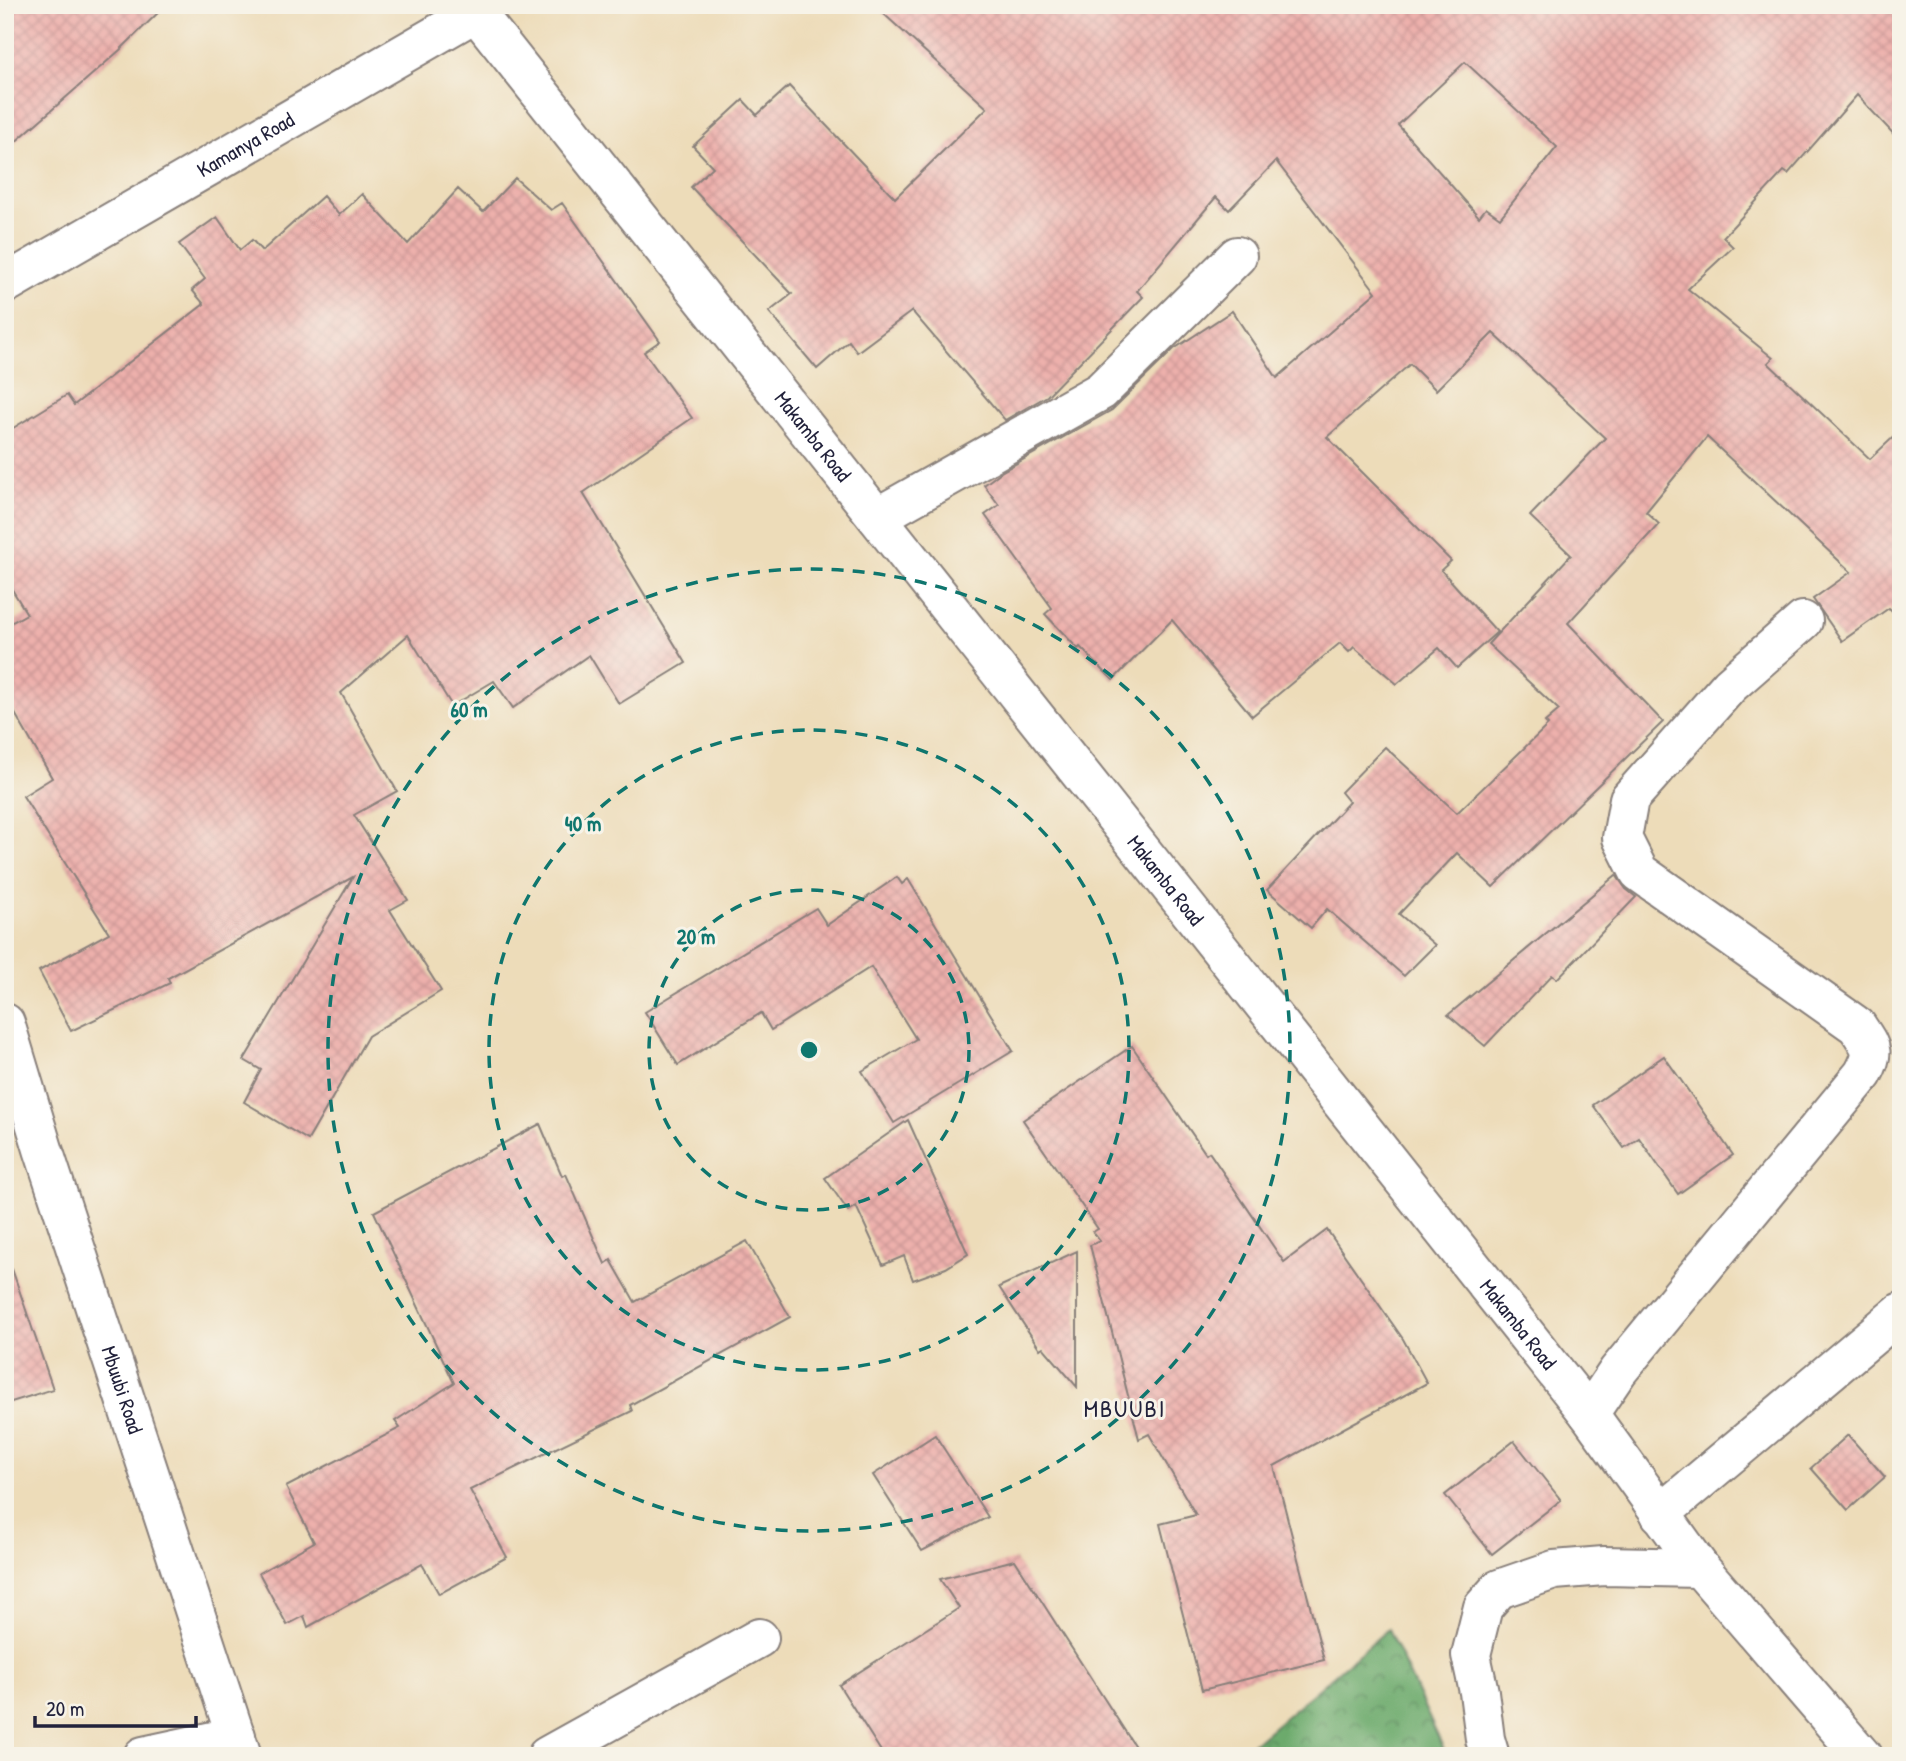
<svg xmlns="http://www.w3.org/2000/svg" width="1906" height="1761" font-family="'Patrick Hand',sans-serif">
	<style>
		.forest { fill: url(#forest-crowns); stroke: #476654; stroke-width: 2 }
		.building { fill: url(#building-cross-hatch); fill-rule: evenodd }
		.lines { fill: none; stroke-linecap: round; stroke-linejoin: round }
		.minor-casing { stroke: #887f7a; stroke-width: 42 }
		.tertiary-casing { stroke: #887f7a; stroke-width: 42 }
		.minor { stroke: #fff; stroke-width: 38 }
		.tertiary { stroke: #fff; stroke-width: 38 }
		.ring { fill: none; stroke: #0f766e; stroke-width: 3.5; stroke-dasharray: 12 9 }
		.labels { text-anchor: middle; stroke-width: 6; stroke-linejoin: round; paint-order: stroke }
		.street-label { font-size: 21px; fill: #22223b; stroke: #f7f3e8 }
		.quarter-label { font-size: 24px; letter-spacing: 2px; fill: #22223b; stroke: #f7f3e8 }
		.centre { fill: #0f766e; stroke: #f7f3e8; stroke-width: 3.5 }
		.ring-label { font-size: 21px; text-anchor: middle; font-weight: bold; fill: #0f766e; stroke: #f7f3e8; stroke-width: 6; stroke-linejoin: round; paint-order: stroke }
	</style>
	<defs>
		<pattern id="forest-crowns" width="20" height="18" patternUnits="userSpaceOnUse" patternTransform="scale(1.75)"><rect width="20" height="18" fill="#6caa6c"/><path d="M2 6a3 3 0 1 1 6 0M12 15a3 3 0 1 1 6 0" fill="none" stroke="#588a5a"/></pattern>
		<pattern id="building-cross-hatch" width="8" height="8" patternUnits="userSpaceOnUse" patternTransform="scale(1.75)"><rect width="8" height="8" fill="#edb0ac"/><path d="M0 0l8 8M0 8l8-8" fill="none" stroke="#cb9795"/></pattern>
	</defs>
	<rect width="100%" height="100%" fill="#f7f3e8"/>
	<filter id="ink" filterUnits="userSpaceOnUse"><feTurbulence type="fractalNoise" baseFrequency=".0143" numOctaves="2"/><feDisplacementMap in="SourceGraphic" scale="14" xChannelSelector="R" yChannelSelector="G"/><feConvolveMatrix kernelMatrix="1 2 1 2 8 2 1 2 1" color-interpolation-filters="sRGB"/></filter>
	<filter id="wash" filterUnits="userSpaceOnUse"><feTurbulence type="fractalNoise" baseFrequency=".00686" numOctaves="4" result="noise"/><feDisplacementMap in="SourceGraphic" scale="28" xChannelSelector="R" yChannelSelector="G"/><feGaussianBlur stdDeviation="1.57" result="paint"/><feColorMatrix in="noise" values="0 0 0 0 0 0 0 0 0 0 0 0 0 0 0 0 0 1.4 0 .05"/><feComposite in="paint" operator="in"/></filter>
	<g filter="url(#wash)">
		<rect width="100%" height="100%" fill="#eddcb9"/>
		<path class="forest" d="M 1388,1629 L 1447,1756 L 1239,1756 Z"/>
		<g id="blocks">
			<g class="building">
				<path d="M 5,5 L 166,5 L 120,50 L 5,151 Z"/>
				<path d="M 874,5 L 1901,5 L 1901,142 L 1857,95 L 1788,174 L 1784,171 L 1723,237 L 1733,247 L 1688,289 L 1773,358 L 1768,363 L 1870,459 L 1901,430 L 1901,619 L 1889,608 L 1842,641 L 1813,599 L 1851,572 L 1707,437 L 1646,512 L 1659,524 L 1568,623 L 1663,722 L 1493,887 L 1457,853 L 1399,914 L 1435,945 L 1404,976 L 1327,909 L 1311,928 L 1267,890 L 1349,802 L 1341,792 L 1385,747 L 1457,813 L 1548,725 L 1545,722 L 1559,710 L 1488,644 L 1571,555 L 1530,516 L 1605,438 L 1493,333 L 1436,390 L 1410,364 L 1327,437 L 1451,561 L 1441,570 L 1497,632 L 1457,668 L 1439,648 L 1397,684 L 1354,647 L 1349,652 L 1340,643 L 1252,716 L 1172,620 L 1113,680 L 1080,647 L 1078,649 L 1045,614 L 1052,608 L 985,515 L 999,505 L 984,485 L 1001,472 L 1112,410 L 1174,349 L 1232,311 L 1277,378 L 1376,292 L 1276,161 L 1229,210 L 1216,197 L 1137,291 L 1143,297 L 1047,396 L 1005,420 L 912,311 L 857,352 L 849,341 L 817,369 L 769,312 L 792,294 L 691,187 L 713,167 L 693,146 L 743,100 L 757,115 L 789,86 L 895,198 L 987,108 ZM 1465,62 L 1557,147 L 1500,218 L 1486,208 L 1479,217 L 1398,125 Z"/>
				<path d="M 515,178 L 551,210 L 562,203 L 660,341 L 644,352 L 692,418 L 583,493 L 686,663 L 619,704 L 589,655 L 513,708 L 494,681 L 452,706 L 408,635 L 341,693 L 397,791 L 354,815 L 408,900 L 390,910 L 441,991 L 368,1036 L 308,1140 L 244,1102 L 261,1070 L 244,1060 L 353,877 L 168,978 L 170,983 L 71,1031 L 39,971 L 109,933 L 23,796 L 52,778 L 5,696 L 5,626 L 27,614 L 5,578 L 5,433 L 67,395 L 74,405 L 204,304 L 192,290 L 205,279 L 179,244 L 217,217 L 240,250 L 252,240 L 262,251 L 323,196 L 339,215 L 362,194 L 408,244 L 458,189 L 483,212 Z"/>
				<path d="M 1616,875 L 1626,889 L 1636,897 L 1557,979 L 1552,975 L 1485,1046 L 1448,1015 Z"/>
				<path d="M 897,877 L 902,884 L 908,879 L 1013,1051 L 894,1123 L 862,1071 L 916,1039 L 871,967 L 771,1030 L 761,1013 L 678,1065 L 645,1012 L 816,908 L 827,925 Z"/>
				<path d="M 1132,1046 L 1206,1154 L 1209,1152 L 1284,1262 L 1327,1230 L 1403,1339 L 1427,1383 L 1274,1466 L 1324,1660 L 1202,1690 L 1160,1524 L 1196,1515 L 1149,1434 L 1139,1439 L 1090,1245 L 1100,1241 L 1093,1232 L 1098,1229 L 1023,1120 Z"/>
				<path d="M 1664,1056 L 1733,1155 L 1678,1194 L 1639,1138 L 1624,1148 L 1593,1105 Z"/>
				<path d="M 908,1120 L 968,1254 L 946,1268 L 913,1280 L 904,1256 L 883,1265 L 856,1206 L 848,1211 L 825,1178 Z"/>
				<path d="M 540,1124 L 562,1176 L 566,1174 L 605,1264 L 611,1260 L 635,1302 L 747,1241 L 790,1317 L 630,1405 L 632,1411 L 470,1490 L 507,1557 L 439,1594 L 422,1564 L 308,1627 L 304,1616 L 287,1625 L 259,1573 L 314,1542 L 286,1487 L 400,1428 L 395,1421 L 454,1383 L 374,1212 Z"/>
				<path d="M 1077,1251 L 1077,1387 L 1043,1347 L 1040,1349 L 999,1287 Z"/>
				<path d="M 12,1269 L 53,1389 L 5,1404 L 5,1270 Z"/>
				<path d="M 935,1435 L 988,1517 L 922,1551 L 873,1475 Z"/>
				<path d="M 1848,1435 L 1885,1477 L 1848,1510 L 1811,1468 Z"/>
				<path d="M 1514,1441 L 1561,1500 L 1492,1554 L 1445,1495 Z"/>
				<path d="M 1015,1560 L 1141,1756 L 884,1756 L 839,1685 L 959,1608 L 940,1579 Z"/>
			</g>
		</g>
	</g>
	<g filter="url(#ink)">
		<use href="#blocks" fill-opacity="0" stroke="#887f7a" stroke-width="2"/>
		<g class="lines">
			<g class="minor-casing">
				<g id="minor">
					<path d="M 877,517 L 1101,391 L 1237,256"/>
					<path id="s1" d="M 5,1023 L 43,1149 L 242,1756"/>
					<path d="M 1589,1414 L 1618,1371 L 1863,1074 C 1876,1050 1871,1048 1857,1026 L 1639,872 L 1622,838 L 1629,799 L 1730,685 L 1803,621"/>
					<path d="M 1660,1514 L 1901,1312"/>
					<path d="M 143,1756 L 236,1736"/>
					<path d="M 547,1756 L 759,1638"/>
					<path d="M 1490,1756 L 1485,1739 L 1479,1692 L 1471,1655 L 1483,1607 L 1499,1589 L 1554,1570 L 1604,1566 L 1700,1568"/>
				</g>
			</g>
			<g class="tertiary-casing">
				<g id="tertiary">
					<path id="s2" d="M 470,5 L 1589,1414 L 1700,1568 L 1862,1756"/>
					<path id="s3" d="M 5,284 L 476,12 L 485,5"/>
				</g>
			</g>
			<use href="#minor" class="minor"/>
			<use href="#tertiary" class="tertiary"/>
		</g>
	</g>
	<g class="ring">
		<circle cx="809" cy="1050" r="160"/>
		<circle cx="809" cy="1050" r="320"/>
		<circle cx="809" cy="1050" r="481"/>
	</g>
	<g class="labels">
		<g class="street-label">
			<text dy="7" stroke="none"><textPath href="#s3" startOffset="278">Kamanya Road</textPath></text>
			<text dy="7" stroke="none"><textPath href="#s2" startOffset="551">Makamba Road</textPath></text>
			<text dy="7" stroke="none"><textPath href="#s2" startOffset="1118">Makamba Road</textPath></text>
			<text dy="7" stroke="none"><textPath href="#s2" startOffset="1685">Makamba Road</textPath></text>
			<text dy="7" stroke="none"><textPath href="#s1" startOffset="385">Mbuubi Road</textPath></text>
		</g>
		<g class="quarter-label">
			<text x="1125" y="1417">MBUUBI</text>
		</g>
	</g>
	<circle cx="809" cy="1050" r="10" class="centre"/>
	<g class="ring-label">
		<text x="469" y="717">60 m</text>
		<text x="583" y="831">40 m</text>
		<text x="696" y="944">20 m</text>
	</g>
	<rect width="1906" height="1761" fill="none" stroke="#f7f3e8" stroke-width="28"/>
	<path d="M35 1716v10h161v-10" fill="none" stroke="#22223b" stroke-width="3.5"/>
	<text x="46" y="1716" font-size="21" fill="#22223b" stroke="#f7f3e8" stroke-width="5" paint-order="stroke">20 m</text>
</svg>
